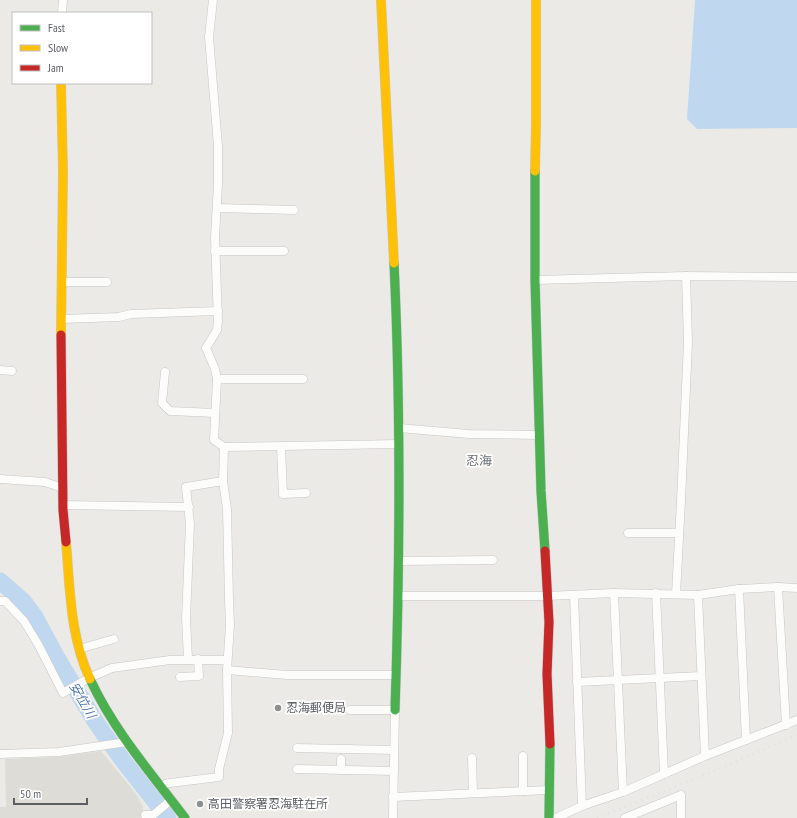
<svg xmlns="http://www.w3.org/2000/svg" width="797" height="818" font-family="'PT Sans Narrow','Noto Sans JP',sans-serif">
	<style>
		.education { fill: #dedcd6 }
		.water { fill: #bfd8f0 }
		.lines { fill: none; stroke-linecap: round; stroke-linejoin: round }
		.river { stroke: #bfd8f0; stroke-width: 17 }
		.street-casing { stroke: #c7c6c6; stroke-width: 9 }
		.fast-casing { stroke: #c7c7c8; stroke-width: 10 }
		.slow-casing { stroke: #c7c7c8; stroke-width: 10 }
		.jam-casing { stroke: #c7c7c8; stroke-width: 10 }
		.street { stroke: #fcfcfb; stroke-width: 8 }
		.fast { stroke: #4caf50; stroke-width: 9 }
		.slow { stroke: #ffc107; stroke-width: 9 }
		.jam { stroke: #c62828; stroke-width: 9 }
		.rail { stroke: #e2e2e2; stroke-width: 3; stroke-dasharray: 1 5; stroke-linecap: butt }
		.poi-dot { fill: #8e8f91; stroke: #fff; stroke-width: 1.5 }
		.labels { text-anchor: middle; stroke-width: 3.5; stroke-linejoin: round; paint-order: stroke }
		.poi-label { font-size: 12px; fill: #5c5e63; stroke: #fff; text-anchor: start }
		.neighbourhood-label { font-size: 13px; fill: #6d7074; stroke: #fff }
		.water-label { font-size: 13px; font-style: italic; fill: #4e76ad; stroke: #fff }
	</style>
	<rect width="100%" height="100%" fill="#ebeae6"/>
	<path class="education" d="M 101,751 L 137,795 L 143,807 L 144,818 L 0,818 L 0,807 L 6,807 L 5,759 L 58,757 Z"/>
	<path class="water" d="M 695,0 L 797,0 L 797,128 L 697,129 L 687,119 Z"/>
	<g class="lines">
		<path class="river" d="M 0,581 L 24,602 L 35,617 L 57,658 L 95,721 L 121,758 L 168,818"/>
		<g class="street-casing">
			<g id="street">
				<path d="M 213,0 L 209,37 L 218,146 L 218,184 L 215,237 L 218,321 L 217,330 L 206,348 L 215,369 L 217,379 L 214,440 L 224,447 L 399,444"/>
				<path d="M 62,13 L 63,0"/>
				<path d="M 217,208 L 294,210"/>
				<path d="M 215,251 L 284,251"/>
				<path d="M 535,280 L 686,276 L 797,277"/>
				<path d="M 62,282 L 107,282"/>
				<path d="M 62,319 L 119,317 L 131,314 L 218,311"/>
				<path d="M 0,370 L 12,371"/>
				<path d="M 165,372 L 162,403 L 170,411 L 215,413"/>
				<path d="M 217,379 L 303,379"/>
				<path d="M 399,428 L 469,434 L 539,435"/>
				<path d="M 281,447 L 283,494 L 306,493"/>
				<path d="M 0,479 L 45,482 L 63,488"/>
				<path d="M 63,505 L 189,507"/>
				<path d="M 628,533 L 679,533"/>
				<path d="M 399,561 L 493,560"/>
				<path d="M 778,587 L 786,725"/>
				<path d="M 739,589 L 746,740"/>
				<path d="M 614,593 L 623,792"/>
				<path d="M 656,593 L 664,774"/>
				<path d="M 676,594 L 681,501 L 688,342 L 686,276"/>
				<path d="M 574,595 L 582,806"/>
				<path d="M 698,595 L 705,756"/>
				<path d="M 399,596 L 547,596 L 614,593 L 698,595 L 739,589 L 778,587 L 797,588"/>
				<path d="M 0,601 L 5,601 L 24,621 L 39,646 L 63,693 L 89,678 L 112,668 L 170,660 L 227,660"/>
				<path d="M 79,649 L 114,639"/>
				<path d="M 188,659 L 186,618 L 190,524 L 186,487 L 223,481"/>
				<path d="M 227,670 L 287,675 L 396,675"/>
				<path d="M 180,677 L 199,676 L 198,659"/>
				<path d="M 577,682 L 701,676"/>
				<path d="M 350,710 L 395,710 L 393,818"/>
				<path d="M 297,748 L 394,750"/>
				<path d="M 0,754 L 59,752 L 127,742"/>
				<path d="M 523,756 L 523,791"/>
				<path d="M 472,758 L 473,793"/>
				<path d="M 297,769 L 394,771"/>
				<path d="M 341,770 L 341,759"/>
				<path d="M 161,788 L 165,784 L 170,783 L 219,777 L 219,769 L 228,733 L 227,670 L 230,625 L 229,600 L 227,509 L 223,481 L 224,447"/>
				<path d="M 393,797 L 549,790"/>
				<path d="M 145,815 L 153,815 L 171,800"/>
				<path d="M 556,818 L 582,806 L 623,792 L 705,756 L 797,720"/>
				<path d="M 625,818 L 681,795 L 681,818"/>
			</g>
		</g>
		<g class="fast-casing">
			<g id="fast">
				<path d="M 535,171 L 535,280 L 541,491 L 545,551"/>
				<path d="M 394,263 C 401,412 400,561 395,710"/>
				<path d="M 90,679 C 114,731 151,773 185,818"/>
				<path d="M 549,818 L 550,744"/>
			</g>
		</g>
		<g class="slow-casing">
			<g id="slow">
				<path d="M 381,0 L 394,263"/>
				<path d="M 61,83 L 63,172 L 61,335"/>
				<path d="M 535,171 L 536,126 L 536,0"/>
				<path d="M 66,542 C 70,588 70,637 90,679"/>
			</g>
		</g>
		<g class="jam-casing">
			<g id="jam">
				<path d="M 61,335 L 63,510 L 66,542"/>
				<path d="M 545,551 L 549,622 L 547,674 L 550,744"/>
			</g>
		</g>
		<use href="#street" class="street"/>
		<use href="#fast" class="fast"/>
		<use href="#slow" class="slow"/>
		<use href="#jam" class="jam"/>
		<path class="rail" d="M 597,818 L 707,774 L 797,735"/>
	</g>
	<g class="poi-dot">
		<circle cx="278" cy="708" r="4"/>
		<circle cx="200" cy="804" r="4"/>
	</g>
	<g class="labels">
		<g class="poi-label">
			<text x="286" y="712">忍海郵便局</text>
			<text x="208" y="808">高田警察署忍海駐在所</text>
		</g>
		<g class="neighbourhood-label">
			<text x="479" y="465">忍海</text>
		</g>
		<g class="water-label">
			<text transform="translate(83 700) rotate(60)" y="5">安位川</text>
		</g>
	</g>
	<rect x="12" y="12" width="140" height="72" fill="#ffffff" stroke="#bebfc1"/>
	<rect x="20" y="25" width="20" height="6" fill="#4caf50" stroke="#bebfc1"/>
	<text x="48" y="32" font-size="12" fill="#5c5e63">Fast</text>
	<rect x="20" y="45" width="20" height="6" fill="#ffc107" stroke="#bebfc1"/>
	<text x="48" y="52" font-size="12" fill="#5c5e63">Slow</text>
	<rect x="20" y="65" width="20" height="6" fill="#c62828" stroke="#bebfc1"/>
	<text x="48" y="72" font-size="12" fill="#5c5e63">Jam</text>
	<path d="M14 798v6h73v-6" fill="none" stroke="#5c5e63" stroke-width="2"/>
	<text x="20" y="798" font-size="12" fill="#5c5e63" stroke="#ffffff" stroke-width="3" paint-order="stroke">50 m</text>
</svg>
